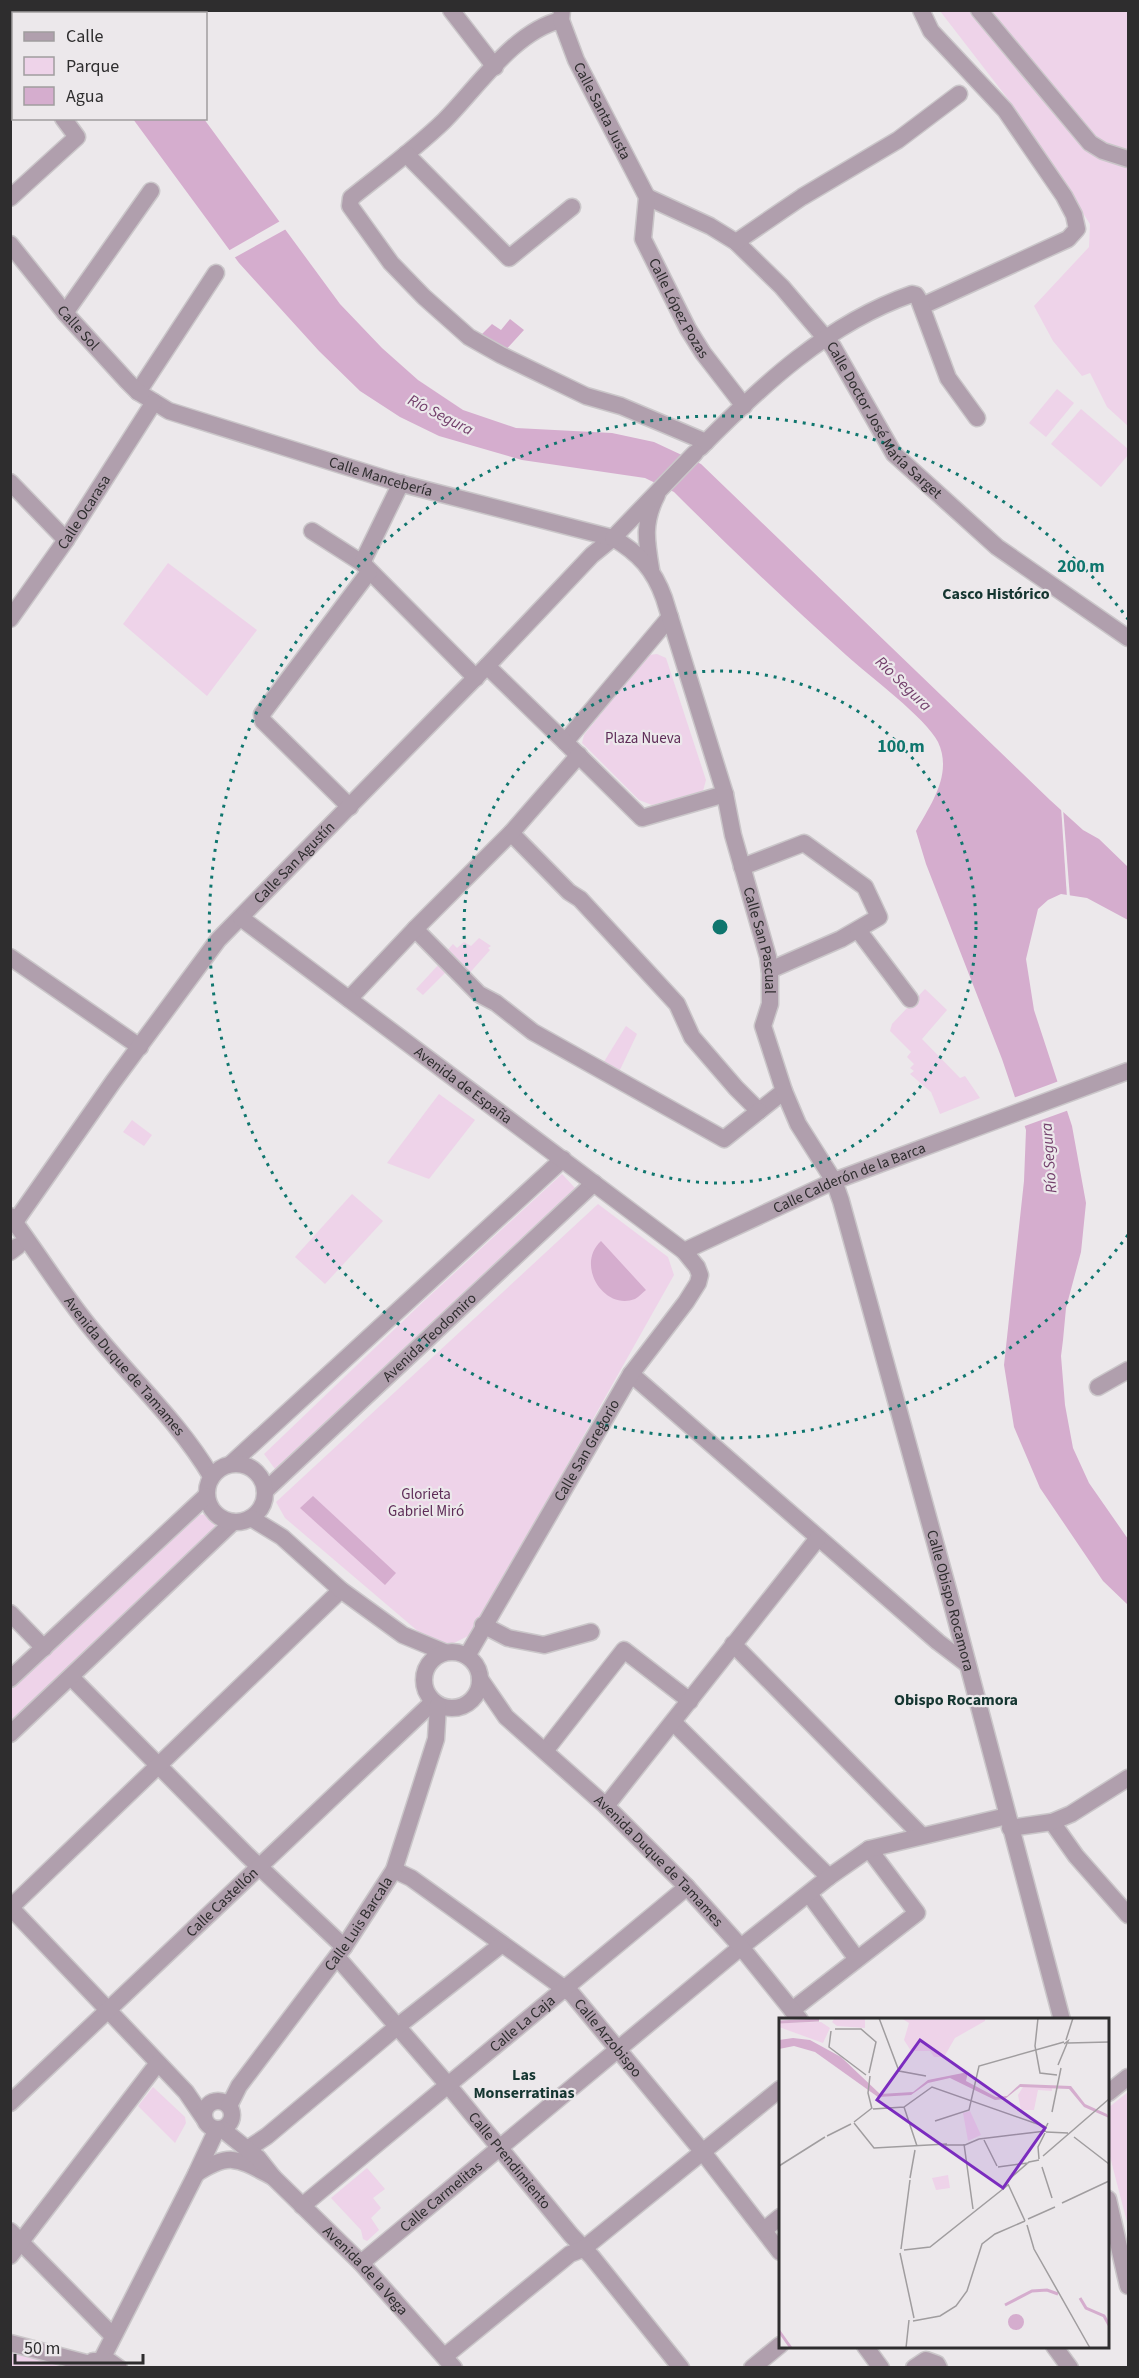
<svg xmlns="http://www.w3.org/2000/svg" width="1139" height="2378" font-family="'Source Sans 3',sans-serif">
	<style>
		.green { fill: #eed3e9 }
		.water { fill: #d5adce }
		.pier { fill: #ece8eb }
		.lines { fill: none; stroke-linecap: round; stroke-linejoin: round }
		.minor-casing { stroke: #cac6c9; stroke-width: 19 }
		.tertiary-casing { stroke: #cac6c9; stroke-width: 19 }
		.minor { stroke: #b09fad; stroke-width: 16 }
		.tertiary { stroke: #b09fad; stroke-width: 16 }
		.ring { fill: none; stroke: #0f766e; stroke-width: 3; stroke-dasharray: 3 6 }
		.labels { text-anchor: middle; stroke-width: 4.5; stroke-linejoin: round; paint-order: stroke }
		.street-label { font-size: 15px; fill: #2e2d2e; stroke: #ece8eb }
		.park-label { font-size: 15px; fill: #5e2d58; stroke: #ece8eb }
		.water-label { font-size: 16px; font-style: italic; fill: #73406c; stroke: #ece8eb }
		.neighbourhood-label { font-size: 16px; font-weight: bold; fill: #153631; stroke: #ece8eb }
		.inset-river { fill: none; stroke: #d5adce; stroke-width: 3 }
		.inset-road { fill: none; stroke: #a09d9f; stroke-width: 1.5 }
		.view { fill: #7b2cbf; fill-opacity: 0.15; stroke: #7b2cbf; stroke-width: 3 }
		.inset-edge { fill: none; stroke: #2e2d2e; stroke-width: 3 }
		.centre { fill: #0f766e; stroke: #ece8eb; stroke-width: 3 }
		.ring-label { font-size: 18px; text-anchor: middle; font-weight: bold; fill: #0f766e; stroke: #ece8eb; stroke-width: 4.5; stroke-linejoin: round; paint-order: stroke }
	</style>
	<rect width="100%" height="100%" fill="#ece8eb"/>
	<g class="green">
		<path d="M 940,11 L 1128,11 L 1128,426 L 1107,407 L 1090,373 L 1082,376 L 1053,341 L 1034,306 L 1089,247 L 1090,224 L 1011,103 Z"/>
		<path d="M 1057,389 L 1074,403 L 1046,437 L 1029,423 Z"/>
		<path d="M 1081,409 L 1128,449 L 1128,455 L 1101,487 L 1051,444 Z"/>
		<path d="M 168,563 L 257,630 L 207,696 L 123,624 Z"/>
		<path d="M 657,654 L 666,658 L 706,780 L 703,791 L 652,805 L 639,800 L 582,743 L 584,735 L 648,655 Z"/>
		<path d="M 479,938 L 491,946 L 488,948 L 490,950 L 466,977 L 445,953 L 453,944 L 457,948 L 464,942 L 471,946 Z"/>
		<path d="M 441,962 L 449,969 L 423,995 L 416,989 Z"/>
		<path d="M 925,989 L 947,1010 L 922,1039 L 960,1078 L 965,1076 L 980,1098 L 940,1114 L 931,1092 L 910,1074 L 914,1071 L 910,1068 L 914,1064 L 907,1057 L 911,1052 L 890,1031 L 892,1024 Z"/>
		<path d="M 626,1026 L 637,1034 L 618,1074 L 602,1065 Z"/>
		<path d="M 439,1094 L 475,1120 L 429,1179 L 387,1163 Z"/>
		<path d="M 132,1120 L 152,1135 L 144,1146 L 123,1132 Z"/>
		<path d="M 562,1174 L 575,1188 L 275,1469 L 264,1454 L 424,1301 Z"/>
		<path d="M 352,1194 L 383,1221 L 325,1284 L 295,1257 Z"/>
		<path d="M 598,1204 L 668,1257 L 674,1275 L 472,1634 L 450,1645 L 433,1644 L 285,1518 L 276,1502 Z"/>
		<path d="M 207,1514 L 215,1524 L 214,1531 L 11,1723 L 11,1690 L 199,1515 Z"/>
		<path d="M 153,2087 L 185,2117 L 186,2123 L 175,2143 L 138,2106 Z"/>
		<path d="M 1128,2092 L 1128,2226 L 1108,2149 L 1108,2108 Z"/>
		<path d="M 367,2168 L 385,2189 L 373,2198 L 381,2208 L 371,2218 L 379,2230 L 367,2241 L 363,2239 L 361,2230 L 331,2198 Z"/>
		<path d="M 11,2349 L 85,2367 L 11,2367 Z"/>
	</g>
	<g class="water">
		<path d="M 133,119 L 204,119 L 340,304 L 382,348 L 418,380 L 463,410 L 516,428 L 612,433 L 654,442 L 701,464 L 1050,800 L 1083,830 L 1099,839 L 1128,867 L 1128,920 L 1087,898 L 1061,894 L 1048,900 L 1038,909 L 1026,959 L 1034,1010 L 1072,1126 L 1086,1203 L 1081,1252 L 1066,1308 L 1063,1340 L 1061,1356 L 1065,1405 L 1073,1448 L 1089,1483 L 1128,1539 L 1128,1605 L 1103,1581 L 1040,1488 L 1014,1427 L 1004,1365 L 1024,1181 L 1026,1130 L 1002,1059 L 926,864 L 916,831 C 931,804 953,774 938,742 C 926,718 868,675 846,655 C 787,602 730,548 674,492 L 645,478 L 522,460 L 439,436 L 400,417 L 360,391 L 319,351 L 239,263 Z"/>
		<path d="M 510,319 L 524,330 L 503,353 L 479,337 L 492,324 L 501,330 Z"/>
		<path d="M 601,1241 L 646,1290 C 643,1292 639,1297 635,1299 C 604,1311 575,1265 601,1241 Z"/>
		<path d="M 313,1496 L 396,1573 L 385,1585 L 300,1508 Z"/>
	</g>
	<g class="pier">
		<path d="M 282,220 L 288,228 L 232,259 L 228,251 Z"/>
		<path d="M 1061,806 L 1063,808 L 1070,898 L 1067,898 Z"/>
		<path d="M 1059,1081 L 1069,1110 L 1022,1127 L 1013,1098 Z"/>
	</g>
	<g class="lines">
		<g class="minor-casing">
			<g id="minor">
				<path d="M 451,10 L 495,67"/>
				<path d="M 921,10 L 931,31 L 1005,110 L 1064,196 L 1074,215 L 1077,229 L 1068,239 L 922,306"/>
				<path d="M 979,10 L 1090,143 L 1103,151 L 1128,159"/>
				<path d="M 561,20 C 514,31 477,88 444,121 C 415,149 382,173 351,198 L 350,206 L 391,263 L 424,297 L 469,337 L 501,355 L 586,396 L 621,406 L 706,442"/>
				<path d="M 10,39 L 13,42 L 10,45"/>
				<path d="M 10,59 L 14,62"/>
				<path d="M 406,154 L 509,258 L 572,207"/>
				<path id="s1" d="M 647,197 L 710,226 L 736,242 L 782,287 L 833,347 L 894,454 L 997,547 L 1128,638"/>
				<path d="M 10,198 L 77,137 L 63,118"/>
				<path d="M 736,242 L 802,197 L 898,140 L 959,94"/>
				<path d="M 65,313 L 151,191"/>
				<path d="M 138,392 L 216,273"/>
				<path d="M 700,448 C 761,386 828,323 912,294 L 916,295 L 919,300 L 948,378 L 977,418"/>
				<path d="M 10,482 L 66,540"/>
				<path d="M 312,531 L 362,563 L 476,678"/>
				<path d="M 362,563 L 401,483"/>
				<path d="M 651,569 C 646,540 643,522 657,495"/>
				<path d="M 670,617 L 565,742 L 642,818 L 725,794"/>
				<path d="M 487,666 L 565,742"/>
				<path d="M 350,807 L 263,721 L 262,714 L 369,572"/>
				<path d="M 511,833 L 569,892 L 580,899 L 677,1004 L 692,1037 L 736,1088 L 759,1111 L 784,1091"/>
				<path d="M 742,867 L 804,843 L 865,887 L 879,917 L 841,939 L 770,970"/>
				<path d="M 415,929 L 479,994 L 496,1003 L 533,1032 L 724,1139 L 759,1111"/>
				<path d="M 858,930 L 910,999"/>
				<path d="M 10,957 L 140,1047"/>
				<path d="M 349,999 L 415,929 L 511,833 L 579,755"/>
				<path id="s2" d="M 15,1222 L 113,1082 L 218,940 L 487,666 L 592,555 L 613,538"/>
				<path d="M 10,1252 L 18,1246"/>
				<path d="M 631,1374 L 938,1642 L 967,1664"/>
				<path d="M 1098,1387 L 1128,1370"/>
				<path d="M 232,1463 L 563,1159"/>
				<path id="s3" d="M 265,1491 L 594,1183"/>
				<path d="M 10,1613 L 44,1648"/>
				<path d="M 483,1625 L 508,1638 L 544,1645 L 591,1632"/>
				<path d="M 733,1644 L 921,1835"/>
				<path id="s4" d="M 467,1656 L 631,1374 L 686,1302 L 698,1283 L 700,1275 L 697,1267 L 684,1251"/>
				<path d="M 71,1677 L 248,1856 L 344,1947"/>
				<path d="M 674,1723 L 829,1877"/>
				<path d="M 10,1734 L 233,1522"/>
				<path d="M 545,1751 L 624,1650 L 690,1701"/>
				<path d="M 606,1806 L 818,1538"/>
				<path d="M 1052,1822 L 1076,1856 L 1128,1915"/>
				<path d="M 1010,1828 L 1052,1822 L 1071,1814 L 1128,1778"/>
				<path id="s5" d="M 394,1870 L 411,1878 L 572,1994 L 702,2151 L 780,2252"/>
				<path d="M 809,1894 L 857,1959"/>
				<path d="M 10,1907 L 186,2092 L 203,2117"/>
				<path d="M 10,1908 L 341,1590"/>
				<path id="s6" d="M 337,1957 L 448,2085 L 571,2235 L 592,2257 L 681,2368"/>
				<path d="M 792,2010 L 917,1913 L 869,1849"/>
				<path d="M 1108,2093 L 1128,2077"/>
				<path id="s7" d="M 10,2103 L 433,1702"/>
				<path d="M 252,2146 L 267,2136 L 398,2026 L 502,1944"/>
				<path d="M 196,2174 C 230,2151 239,2159 273,2177"/>
				<path id="s8" d="M 302,2206 L 687,1887"/>
				<path d="M 764,2230 L 780,2217"/>
				<path d="M 10,2231 L 113,2336"/>
				<path d="M 10,2256 L 158,2063"/>
				<path id="s9" d="M 361,2263 L 741,1947 L 829,1877 L 869,1849 L 1007,1816"/>
				<path d="M 865,2346 L 881,2368"/>
				<path d="M 445,2356 L 570,2254 L 583,2249 L 780,2089"/>
				<path d="M 752,2368 L 780,2345"/>
				<path d="M 914,2368 L 926,2360 L 937,2364 L 939,2368"/>
			</g>
		</g>
		<g class="tertiary-casing">
			<g id="tertiary">
				<path id="s10" d="M 562,10 L 561,20 L 576,60 L 647,197 L 643,239 L 688,329 L 703,353 L 744,406"/>
				<path id="s11" d="M 10,244 L 65,313 L 127,381 L 138,392 L 169,411 L 399,483 L 613,538 C 639,553 654,570 664,598 L 725,794 L 733,835 L 768,957 L 770,973 L 770,1004 L 763,1026 L 784,1091 L 798,1124 L 834,1181 L 841,1201 L 949,1593 L 1062,2020"/>
				<path d="M 613,538 L 695,453"/>
				<path id="s12" d="M 10,619 L 66,540 L 154,402"/>
				<path id="s13" d="M 241,918 L 684,1251 L 834,1181 L 1128,1071"/>
				<path id="s14" d="M 10,1216 C 41,1257 66,1300 99,1338 C 137,1384 181,1425 211,1476"/>
				<circle cx="236" cy="1493" r="29"/>
				<path d="M 251,1518 L 282,1537 L 341,1590 L 403,1635 L 444,1652"/>
				<circle cx="452" cy="1680" r="28"/>
				<path d="M 10,1679 L 206,1496"/>
				<path id="s15" d="M 480,1679 L 506,1717 L 606,1806 L 687,1887 L 741,1947 L 800,2020"/>
				<circle cx="218" cy="2115" r="14"/>
				<path id="s16" d="M 229,2106 L 239,2086 L 344,1947 L 394,1870 L 436,1739 L 438,1705"/>
				<path id="s17" d="M 222,2129 L 258,2158 L 273,2177 L 361,2263 L 454,2368"/>
				<path d="M 1108,2199 L 1128,2286"/>
				<path d="M 10,2343 L 86,2363"/>
				<path d="M 1054,2346 L 1070,2368"/>
				<path d="M 102,2359 L 196,2174 L 217,2129"/>
				<path d="M 93,2361 L 109,2361 L 119,2368"/>
			</g>
		</g>
		<use href="#minor" class="minor"/>
		<use href="#tertiary" class="tertiary"/>
	</g>
	<g class="ring">
		<circle cx="720" cy="927" r="256"/>
		<path d="M1128 1235A511 511 0 1 1 1128 619"/>
	</g>
	<g class="labels">
		<g class="street-label">
			<text dy="5" stroke="none"><textPath href="#s10" startOffset="110">Calle Santa Justa</textPath></text>
			<text dy="5" stroke="none"><textPath href="#s10" startOffset="327">Calle López Pozas</textPath></text>
			<text dy="5" stroke="none"><textPath href="#s11" startOffset="108">Calle Sol</textPath></text>
			<text dy="5" stroke="none"><textPath href="#s1" startOffset="333">Calle Doctor José María Sarget</textPath></text>
			<text dy="5" stroke="none"><textPath href="#s11" startOffset="454">Calle Mancebería</textPath></text>
			<text dy="5" stroke="none"><textPath href="#s12" startOffset="130">Calle Ocarasa</textPath></text>
			<text dy="5" stroke="none"><textPath href="#s2" startOffset="456">Calle San Agustín</textPath></text>
			<text dy="5" stroke="none"><textPath href="#s11" startOffset="1131">Calle San Pascual</textPath></text>
			<text dy="5" stroke="none"><textPath href="#s13" startOffset="278">Avenida de España</textPath></text>
			<text dy="5" stroke="none"><textPath href="#s13" startOffset="735">Calle Calderón de la Barca</textPath></text>
			<text dy="5" stroke="none"><textPath href="#s3" startOffset="225">Avenida Teodomiro</textPath></text>
			<text dy="5" stroke="none"><textPath href="#s14" startOffset="189">Avenida Duque de Tamames</textPath></text>
			<text dy="5" stroke="none"><textPath href="#s4" startOffset="238">Calle San Gregorio</textPath></text>
			<text dy="5" stroke="none"><textPath href="#s11" startOffset="1826">Calle Obispo Rocamora</textPath></text>
			<text dy="5" stroke="none"><textPath href="#s15" startOffset="256">Avenida Duque de Tamames</textPath></text>
			<text dy="5" stroke="none"><textPath href="#s7" startOffset="292">Calle Castellón</textPath></text>
			<text dy="5" stroke="none"><textPath href="#s16" startOffset="224">Calle Luis Barcala</textPath></text>
			<text dy="5" stroke="none"><textPath href="#s8" startOffset="286">Calle La Caja</textPath></text>
			<text dy="5" stroke="none"><textPath href="#s5" startOffset="274">Calle Arzobispo</textPath></text>
			<text dy="5" stroke="none"><textPath href="#s6" startOffset="267">Calle Prendimiento</textPath></text>
			<text dy="5" stroke="none"><textPath href="#s9" startOffset="104">Calle Carmelitas</textPath></text>
			<text dy="5" stroke="none"><textPath href="#s17" startOffset="202">Avenida de la Vega</textPath></text>
		</g>
		<g class="park-label">
			<text x="643" y="743">Plaza Nueva</text>
			<text x="426" y="1499">Glorieta<tspan x="426" dy="17">Gabriel Miró</tspan></text>
		</g>
		<g class="water-label">
			<text transform="translate(441 414) rotate(27)" y="6">Río Segura</text>
			<text transform="translate(904 683) rotate(44)" y="6">Río Segura</text>
			<text transform="translate(1048 1158) rotate(-94)" y="6">Río Segura</text>
		</g>
		<g class="neighbourhood-label">
			<text x="996" y="599">Casco Histórico</text>
			<text x="956" y="1705">Obispo Rocamora</text>
			<text x="524" y="2080">Las<tspan x="524" dy="18">Monserratinas</tspan></text>
		</g>
	</g>
	<g transform="translate(779 2018)">
		<rect width="330" height="330" fill="#ece8eb"/>
		<path d="M 56,0 L 86,1 L 86,10 L 58,8 L 53,4 ZM 122,0 L 206,0 L 206,3 L 176,20 L 165,39 L 155,39 L 151,33 L 132,33 L 125,22 L 130,5 ZM 42,4 L 51,10 L 44,25 L 0,9 L 0,5 ZM 244,69 L 273,70 L 273,73 L 259,72 L 255,92 L 242,92 L 239,77 ZM 191,93 L 202,117 L 189,123 L 184,95 ZM 169,157 L 171,170 L 157,172 L 153,160 Z" fill="#eed3e9"/>
		<path d="M 14,20 L 31,22 L 62,39 L 101,76 L 134,74 L 149,62 L 189,54 L 187,63 L 217,79 L 228,78 L 241,66 L 292,68 L 306,86 L 328,96 L 330,100 L 305,89 L 290,71 L 241,69 L 226,81 L 216,82 L 171,60 L 149,65 L 132,77 L 99,79 L 36,34 L 15,28 L 0,31 L 0,22 ZM229 304a8 8 0 1 1 16 0a8 8 0 1 1-16 0Z" fill="#d5adce"/>
		<path class="inset-river" d="M 0,4 L 40,2M 301,280 L 307,290 L 325,298 L 330,307M 226,287 L 253,273 L 268,272 L 279,276M 0,313 L 12,330"/>
		<path class="inset-road" d="M 100,0 L 120,53 L 147,58M 259,0 L 256,28 L 261,55 L 278,57M 56,11 L 82,11 L 97,24 L 90,55M 52,13 L 50,29 L 87,57M 287,22 L 294,0M 289,25 L 330,24M 279,47 L 289,23 L 285,26M 91,58 L 89,75 L 93,91M 125,89 L 138,128M 94,91 L 125,89 L 153,69 L 267,109 L 269,105M 273,94 L 282,50M 156,103 L 190,92 L 200,48 L 285,24M 75,104 L 93,90M 75,105 L 95,130 L 168,126M 267,114 L 289,115M 48,118 L 72,106M 295,119 L 330,146M 200,121 L 267,113M 205,122 L 218,148M 185,126 L 194,191M 166,127 L 186,127 L 200,121M 264,138 L 330,81M 260,141 L 259,129 L 266,115M 0,148 L 46,119M 219,149 L 249,145M 263,149 L 273,180M 131,160 L 136,132M 228,163 L 250,144 L 260,142M 229,166 L 246,203M 283,185 L 330,163M 249,201 L 276,189M 248,207 L 255,231 L 311,330M 122,231 L 131,162M 125,232 L 151,229 L 229,167M 121,235 L 135,300M 134,303 L 161,298 L 177,288 L 188,273 L 203,226 L 216,216 L 246,203M 127,330 L 130,302"/>
		<path class="view" d="M 141,22 L 266,110 L 224,170 L 98,82 Z"/>
		<rect width="330" height="330" class="inset-edge"/>
	</g>
	<circle cx="720" cy="927" r="9" class="centre"/>
	<g class="ring-label">
		<text x="1081" y="572">200 m</text>
		<text x="901" y="752">100 m</text>
	</g>
	<rect width="1139" height="2378" fill="none" stroke="#2e2d2e" stroke-width="24"/>
	<rect x="12" y="12" width="195" height="108" fill="#ece8eb" stroke="#a09d9f" stroke-width="1.5"/>
	<rect x="24" y="32" width="30" height="9" fill="#b09fad" stroke="#a09d9f" stroke-width="1.5"/>
	<text x="66" y="42" font-size="18" fill="#2e2d2e">Calle</text>
	<rect x="24" y="57" width="30" height="18" fill="#eed3e9" stroke="#a09d9f" stroke-width="1.5"/>
	<text x="66" y="72" font-size="18" fill="#2e2d2e">Parque</text>
	<rect x="24" y="87" width="30" height="18" fill="#d5adce" stroke="#a09d9f" stroke-width="1.5"/>
	<text x="66" y="102" font-size="18" fill="#2e2d2e">Agua</text>
	<path d="M15 2354v9h128v-9" fill="none" stroke="#2e2d2e" stroke-width="3"/>
	<text x="24" y="2354" font-size="18" fill="#2e2d2e" stroke="#ece8eb" stroke-width="4.5" paint-order="stroke">50 m</text>
</svg>
